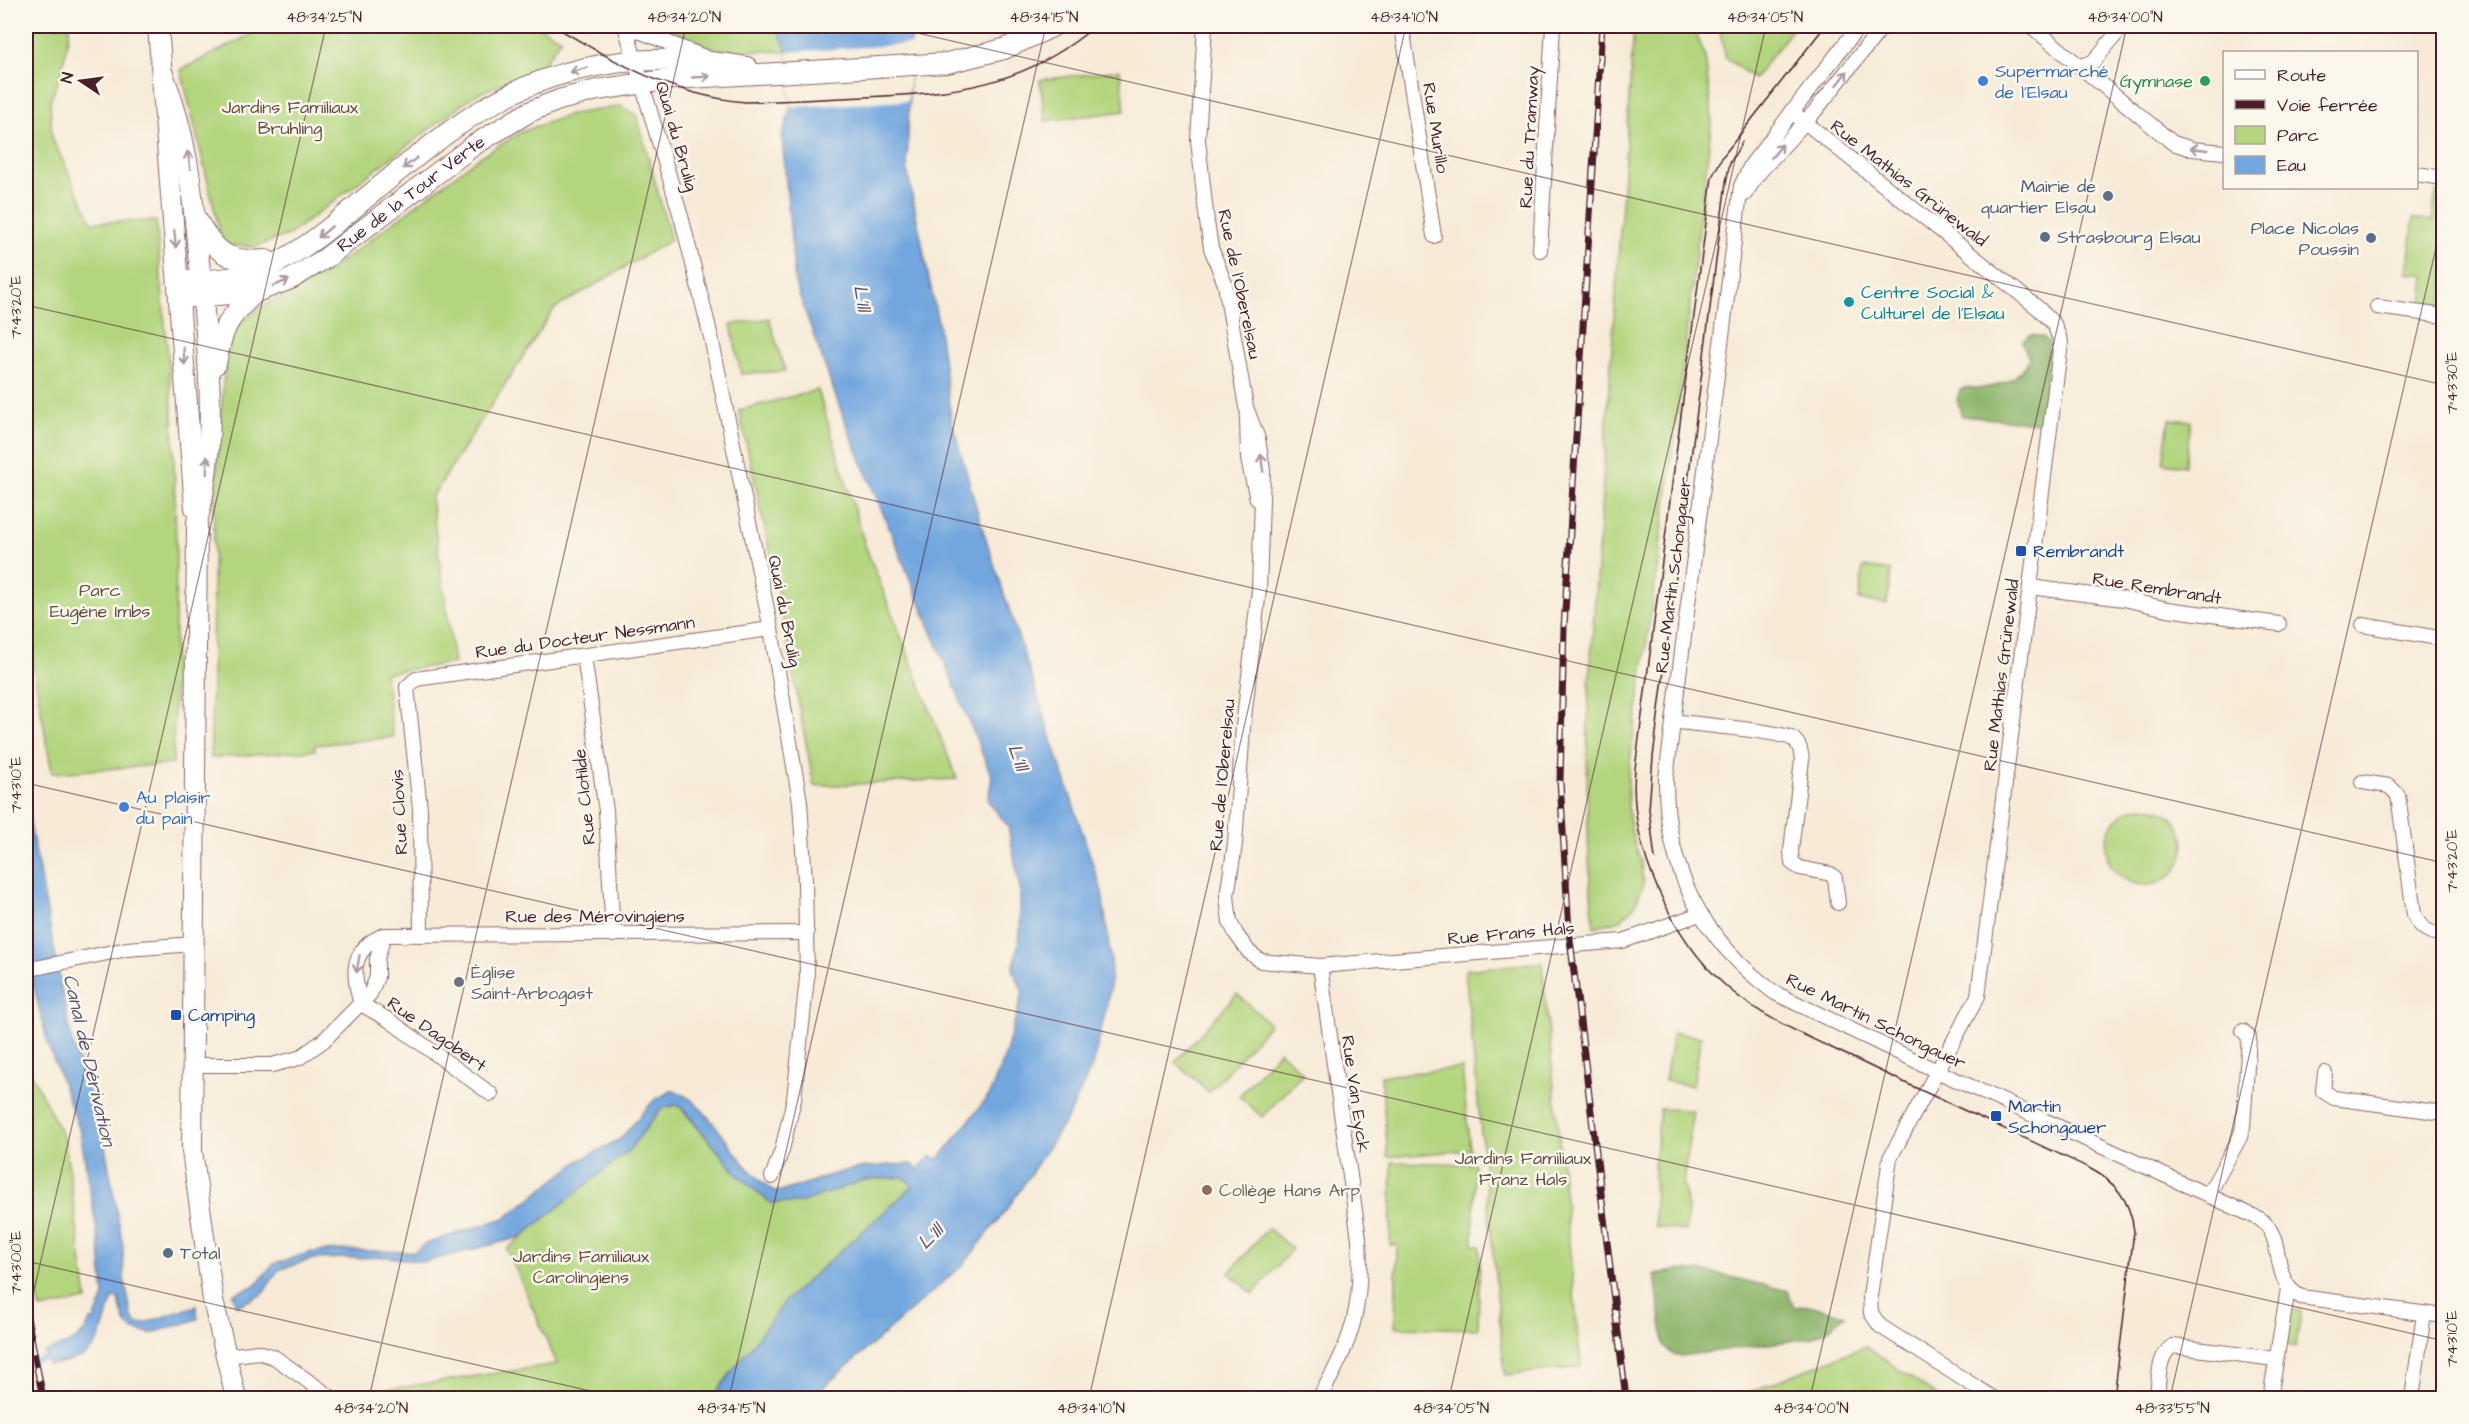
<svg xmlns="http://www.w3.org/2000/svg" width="2469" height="1424" font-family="'Architects Daughter',sans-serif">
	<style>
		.green { fill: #b3d57e; stroke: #7e7a54; stroke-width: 1.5 }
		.forest { fill: #8eb66d; stroke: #6c6a4c; stroke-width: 1.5 }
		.water { fill: #71a6de; stroke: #5e6284; stroke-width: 1.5 }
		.pier { fill: #f7ebd7 }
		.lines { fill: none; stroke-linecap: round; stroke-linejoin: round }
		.stream { stroke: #71a6de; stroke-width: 4.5 }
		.street-casing { stroke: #876667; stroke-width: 16 }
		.secondary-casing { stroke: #876667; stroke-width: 22 }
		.street { stroke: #fff; stroke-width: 14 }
		.secondary { stroke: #fff; stroke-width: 20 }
		.tram { stroke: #4a1f2b; stroke-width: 1.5 }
		.rail-casing { stroke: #4a1f2b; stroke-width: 7 }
		.rail { stroke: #fbf7ec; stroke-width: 4.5; stroke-dasharray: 14; stroke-linecap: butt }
		.oneway { stroke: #ae9aa0 }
		.ticks { fill: none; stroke: #4a1f2b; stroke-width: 1.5; stroke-opacity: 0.45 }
		.shop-dot { fill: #3f7fe0; stroke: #fbf7ec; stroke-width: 2 }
		.leisure-dot { fill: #2e9e5b; stroke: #fbf7ec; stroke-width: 2 }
		.service-dot { fill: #5c6f8a; stroke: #fbf7ec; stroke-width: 2 }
		.culture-dot { fill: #0f9aa8; stroke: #fbf7ec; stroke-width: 2 }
		.transit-dot { fill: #1a4fb4; stroke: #fbf7ec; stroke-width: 2 }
		.worship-dot { fill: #6b7280; stroke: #fbf7ec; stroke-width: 2 }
		.education-dot { fill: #8d6e63; stroke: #fbf7ec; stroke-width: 2 }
		.labels { text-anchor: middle; stroke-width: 5; stroke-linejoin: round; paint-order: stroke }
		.shop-label { font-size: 18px; fill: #366cbe; stroke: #fbf7ec; text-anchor: start }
		.leisure-label { font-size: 18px; fill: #27864d; stroke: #fbf7ec; text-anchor: end }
		.park-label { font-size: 18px; fill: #644c40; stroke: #fbf7ec }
		.street-label { font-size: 18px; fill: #4a1f2b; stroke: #fbf7ec }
		.service-label { font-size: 18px; fill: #4e5e75; stroke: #fbf7ec; text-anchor: end }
		.culture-label { font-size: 18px; fill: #0d838f; stroke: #fbf7ec; text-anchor: start }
		.transit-label { font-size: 18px; fill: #164399; stroke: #fbf7ec; text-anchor: start }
		.worship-label { font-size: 18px; fill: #5b616d; stroke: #fbf7ec; text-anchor: start }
		.education-label { font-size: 18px; fill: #785e54; stroke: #fbf7ec; text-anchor: start }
		.water-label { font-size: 20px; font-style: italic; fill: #5a5573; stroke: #fbf7ec }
		.neatline { fill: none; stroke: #4a1f2b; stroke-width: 2 }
		.ticks-label { font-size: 15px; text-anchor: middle; fill: #4a1f2b }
	</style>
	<rect width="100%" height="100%" fill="#fbf7ec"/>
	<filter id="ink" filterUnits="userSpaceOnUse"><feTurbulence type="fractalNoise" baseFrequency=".0167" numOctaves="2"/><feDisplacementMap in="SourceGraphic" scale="12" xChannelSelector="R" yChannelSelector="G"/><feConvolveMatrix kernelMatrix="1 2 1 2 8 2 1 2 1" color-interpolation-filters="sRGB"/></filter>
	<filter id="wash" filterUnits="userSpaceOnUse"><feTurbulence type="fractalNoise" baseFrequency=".008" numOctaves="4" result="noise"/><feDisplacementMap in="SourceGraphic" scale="24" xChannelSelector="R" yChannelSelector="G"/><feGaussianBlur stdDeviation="1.35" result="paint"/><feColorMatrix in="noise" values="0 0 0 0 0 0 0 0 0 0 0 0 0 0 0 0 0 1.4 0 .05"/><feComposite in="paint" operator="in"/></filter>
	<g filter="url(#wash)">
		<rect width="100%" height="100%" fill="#f7ebd7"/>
		<g class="green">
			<path d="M 26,26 L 70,26 L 62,71 L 50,101 L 52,138 L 92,222 L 156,221 L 173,416 L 176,548 L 173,764 L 52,773 L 26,626 Z"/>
			<path d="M 267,26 L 538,26 L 561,39 L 541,67 L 475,95 L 290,234 L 255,247 L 223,245 L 181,70 Z"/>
			<path d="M 656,26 L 777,26 L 787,52 L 718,49 Z"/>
			<path d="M 1634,26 L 1693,26 L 1705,56 L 1712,118 L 1669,482 L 1628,777 L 1628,810 L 1633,839 L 1641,862 L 1643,885 L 1635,905 L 1621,920 L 1594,927 C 1586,846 1586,767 1589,686 Z"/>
			<path d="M 1719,26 L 1795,26 L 1754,79 L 1725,57 Z"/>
			<path d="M 1120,70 L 1125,111 L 1045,121 L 1040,80 Z"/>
			<path d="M 622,106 L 637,116 L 671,240 L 554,309 L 431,498 L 454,663 L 385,673 L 393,737 L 315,745 L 315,750 L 211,758 L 214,509 L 225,359 L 235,329 L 259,308 L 321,277 L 478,158 L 523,131 L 572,114 Z"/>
			<path d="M 2436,192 L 2443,193 L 2443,308 L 2422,305 L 2425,275 L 2407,273 L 2414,218 L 2432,221 Z"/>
			<path d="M 769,318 L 785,371 L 741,374 L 731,325 Z"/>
			<path d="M 818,390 L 865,545 L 957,779 L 814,786 L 772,561 L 739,410 Z"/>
			<path d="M 2169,419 L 2191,421 L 2185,466 L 2163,463 Z"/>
			<path d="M 1863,567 L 1891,571 L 1887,604 L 1859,600 Z"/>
			<circle cx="2145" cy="846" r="39"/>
			<path d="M 1542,962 L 1581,1367 L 1505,1375 L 1465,970 Z"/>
			<path d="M 1237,994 L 1270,1024 L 1209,1092 L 1175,1062 Z"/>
			<path d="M 1673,1032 L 1701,1037 L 1693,1086 L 1665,1081 Z"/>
			<path d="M 1279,1051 L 1303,1073 L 1262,1117 L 1239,1096 Z"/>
			<path d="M 26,1063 L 65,1141 L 87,1300 L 40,1309 L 26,1228 Z"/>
			<path d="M 1462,1068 L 1470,1150 L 1388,1157 L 1381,1076 Z"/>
			<path d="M 675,1105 L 680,1107 L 738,1175 L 770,1203 L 864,1180 L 903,1177 L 913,1186 L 786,1300 L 712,1398 L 379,1398 L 371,1392 L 557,1364 L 507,1249 L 629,1150 L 661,1109 Z"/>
			<path d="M 1660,1109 L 1693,1110 L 1683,1184 L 1688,1209 L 1686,1231 L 1655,1227 L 1654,1166 Z"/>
			<path d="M 1392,1162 L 1475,1164 L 1473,1245 L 1480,1246 L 1478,1329 L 1395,1327 L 1397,1245 L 1390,1245 Z"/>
			<path d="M 1268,1228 L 1292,1249 L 1253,1294 L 1229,1273 Z"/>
			<path d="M 2291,1310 L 2301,1311 L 2296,1347 L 2286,1345 Z"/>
			<path d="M 1865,1346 L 1940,1398 L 1735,1398 Z"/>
		</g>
		<g class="forest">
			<path d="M 2031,335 L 2043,337 L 2049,342 L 2043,421 L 2039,423 L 1962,416 L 1957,400 L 1960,390 C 1967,386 1970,388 1978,388 C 1999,388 2020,379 2029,359 L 2022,341 Z"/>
			<path d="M 1683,1270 L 1709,1272 L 1788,1291 L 1794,1307 L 1809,1305 L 1845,1315 L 1827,1330 L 1811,1338 L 1681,1356 L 1671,1353 L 1664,1345 L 1655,1274 Z"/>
		</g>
		<g class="water">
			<path d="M 777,26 L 911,26 L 907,170 L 939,328 L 951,418 L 981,524 L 1102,892 L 1111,962 L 1110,989 L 1100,1036 L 1092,1066 L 1069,1116 L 1008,1208 L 963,1265 L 811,1398 L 712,1398 L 786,1300 L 913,1186 L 903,1177 L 864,1180 L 800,1203 L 770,1203 L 738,1175 L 681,1107 L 675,1105 L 661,1109 L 629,1150 L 521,1237 L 425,1262 L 388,1257 L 313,1259 L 278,1270 L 263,1294 L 237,1306 L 233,1294 L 256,1285 L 273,1264 L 312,1252 L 336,1250 L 414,1252 L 425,1244 L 505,1218 L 579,1161 L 620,1139 L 653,1101 L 671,1091 C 697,1091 730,1148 746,1166 C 755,1176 764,1184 774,1192 C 799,1189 814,1179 837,1173 C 861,1166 886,1165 912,1164 L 918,1169 L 931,1156 L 939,1159 L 990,1094 L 1006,1052 L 1023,992 L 1013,970 L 1020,935 L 1020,888 L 1008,826 L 988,801 L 992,777 L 844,419 L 795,283 L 782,137 L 791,107 L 787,52 Z"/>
			<path d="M 26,803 L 72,1042 L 102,1130 L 123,1246 L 124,1278 L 132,1318 L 138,1324 L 145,1323 L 196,1306 L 198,1319 L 149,1334 L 148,1332 C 124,1333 123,1319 119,1299 L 113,1298 C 96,1343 103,1358 48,1365 L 44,1352 C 64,1346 83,1342 90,1320 L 94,1320 L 104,1296 L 100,1249 L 80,1131 L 48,1044 L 26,956 Z"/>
		</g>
		<path class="pier" d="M 912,44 L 908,101 L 791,107 L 787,52 Z"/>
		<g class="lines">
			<path class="stream" d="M 26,1363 L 49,1357"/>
		</g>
	</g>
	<g filter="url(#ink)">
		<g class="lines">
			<g class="street-casing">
				<g id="street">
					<path d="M 625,26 L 682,220 L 711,337 L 771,629 L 800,802 L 805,881 L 807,978 L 794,1099 L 782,1150 L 772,1177"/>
					<path d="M 626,26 L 707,58"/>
					<path d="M 1205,26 L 1198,140 L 1207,222 L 1211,248 L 1225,284 L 1246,407 L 1258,439 L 1263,470 L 1259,590 L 1243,727 L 1235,844 L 1227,896 L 1230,922 L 1236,934 L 1249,952 L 1261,961 L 1320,966 L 1623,941 L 1700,914"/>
					<path d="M 1402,26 L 1434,236"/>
					<path d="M 1859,26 L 1751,165 L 1741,186 L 1666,778 C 1665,869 1702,940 1775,993 L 1939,1072 L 2260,1219 C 2287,1238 2269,1281 2301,1297 L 2444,1316"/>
					<path d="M 2031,26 L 2173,143 L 2192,149 L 2224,152"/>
					<path d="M 2081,66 L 2093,62 L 2123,26"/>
					<path d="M 1791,111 L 2038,308 L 2054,324 L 2061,342 L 1978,996 L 1890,1158 L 1870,1296 L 1871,1313 L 1880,1326 L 1993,1398"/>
					<path d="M 2416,174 L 2444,178"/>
					<path d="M 1745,194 L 1758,174 L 1815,111 L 1883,26"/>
					<path d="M 1540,250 L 1553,26"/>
					<path d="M 2377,307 L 2444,316"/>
					<path d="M 1247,418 L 1248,459 L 1257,499"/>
					<path d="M 2030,587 L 2124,599 L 2167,609 L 2279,624"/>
					<path d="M 2363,625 L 2444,639"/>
					<path d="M 584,656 L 606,811 L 613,935"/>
					<path d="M 1673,721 C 1696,725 1778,730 1793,739 C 1800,744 1801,752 1802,760 L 1791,850 L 1792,863 L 1800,868 L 1831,874 L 1835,878 L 1838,903"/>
					<path d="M 2362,782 L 2389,786 L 2398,795 L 2414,914 C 2420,929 2429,933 2444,935"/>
					<path d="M 421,935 L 420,809 L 407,687 L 416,679 L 771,629"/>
					<path d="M 26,970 L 127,949 L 194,944"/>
					<path d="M 361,1004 C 352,974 350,949 384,935 L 807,933"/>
					<path d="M 361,1004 L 389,1020 L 491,1094"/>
					<path d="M 193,1065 L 272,1065 L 299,1058 L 323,1041 L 370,994 L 377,977 L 377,959 L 384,935"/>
					<path d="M 2325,1073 L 2323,1091 L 2334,1098 L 2444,1113"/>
					<path d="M 2208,1195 L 2240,1137 L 2243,1127 L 2249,1037 L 2243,1031"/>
					<path d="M 227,1356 L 258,1352 L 274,1357 L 332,1398"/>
					<path d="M 1319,1398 C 1353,1341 1363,1306 1359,1239 L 1320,966"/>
					<path d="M 2157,1398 C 2159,1382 2157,1355 2173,1346 L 2275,1359"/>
					<path d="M 2270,1398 L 2288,1289"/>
					<path d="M 2412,1398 L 2424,1314"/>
				</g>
			</g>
			<g class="secondary-casing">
				<g id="secondary">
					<path d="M 158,26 L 195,508"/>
					<path d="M 163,74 C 189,143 192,191 199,262 C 208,347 219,439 197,522 L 192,1151 L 213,1300 L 236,1398"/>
					<path d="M 197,220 C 216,253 228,263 266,260"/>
					<path d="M 179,281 C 205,281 239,280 264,269 C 301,253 330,228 361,202 C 399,171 438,137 480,111 C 561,60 653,51 747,67"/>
					<path id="s1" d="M 180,298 L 256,292 L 291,279 L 326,258 L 474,145 L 529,112 L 559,100 L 597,90 L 672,79 L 947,63 L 1004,49 L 1054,26"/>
					<path d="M 216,364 C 222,328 228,317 256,292"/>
				</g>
			</g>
			<use href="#street" class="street"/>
			<use href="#secondary" class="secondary"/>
			<g class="tram">
				<path d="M 554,26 C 617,63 671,95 745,102 C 785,101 825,99 865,97 C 955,93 1024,87 1095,26"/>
				<path d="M 1825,26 L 1723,156 L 1712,177 L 1635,769 C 1628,845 1671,938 1728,988 C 1764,1019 1809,1037 1851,1057 C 1929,1095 2008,1130 2087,1167 C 2115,1181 2130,1199 2134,1231 L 2114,1398"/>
				<path d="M 1655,859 L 1649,809 L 1653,757 L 1726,182 L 1730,163 L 1742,142"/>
			</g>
			<g class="rail-casing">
				<g id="rail">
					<path d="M 1602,26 L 1564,627 L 1560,781 L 1569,931 L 1626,1398"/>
					<path d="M 26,1312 L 43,1398"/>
				</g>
			</g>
			<use href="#rail" class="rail"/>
		</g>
		<defs><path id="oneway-shaft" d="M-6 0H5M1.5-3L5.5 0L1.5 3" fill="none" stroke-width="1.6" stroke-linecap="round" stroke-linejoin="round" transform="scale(1.5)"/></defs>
		<g class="oneway">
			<use href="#oneway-shaft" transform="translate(579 70) rotate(164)"/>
			<use href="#oneway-shaft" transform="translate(701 77) rotate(-3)"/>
			<use href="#oneway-shaft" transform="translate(1842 78) rotate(-52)"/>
			<use href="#oneway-shaft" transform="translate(2199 149) rotate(-174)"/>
			<use href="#oneway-shaft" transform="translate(1777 151) rotate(-50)"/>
			<use href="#oneway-shaft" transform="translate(189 160) rotate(-100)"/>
			<use href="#oneway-shaft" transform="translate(410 163) rotate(142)"/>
			<use href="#oneway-shaft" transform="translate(325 232) rotate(140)"/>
			<use href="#oneway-shaft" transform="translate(175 239) rotate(85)"/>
			<use href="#oneway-shaft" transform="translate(281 283) rotate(-22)"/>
			<use href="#oneway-shaft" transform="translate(184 356) rotate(86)"/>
			<use href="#oneway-shaft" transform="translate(1262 463) rotate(-98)"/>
			<use href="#oneway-shaft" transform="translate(207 465) rotate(-89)"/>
			<use href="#oneway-shaft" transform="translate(358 964) rotate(100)"/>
		</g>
	</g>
	<path class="ticks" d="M 887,26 L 2444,385M 26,305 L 2444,863M 26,783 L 2444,1341M 26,1261 L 621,1398M 26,1325 L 326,26M 369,1398 L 686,26M 729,1398 L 1046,26M 1089,1398 L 1406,26M 1449,1398 L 1766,26M 1810,1398 L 2127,26M 2170,1398 L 2444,213"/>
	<g class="shop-dot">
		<circle cx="1983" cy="81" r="6"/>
		<circle cx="124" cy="807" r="6"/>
	</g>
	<circle class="leisure-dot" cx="2205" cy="81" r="6"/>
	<g class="service-dot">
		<circle cx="2108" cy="196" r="6"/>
		<circle cx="2045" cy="237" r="6"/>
		<circle cx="2371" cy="238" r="6"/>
		<circle cx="168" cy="1253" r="6"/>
	</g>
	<circle class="culture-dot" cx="1849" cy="302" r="6"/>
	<g class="transit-dot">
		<rect x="2015" y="545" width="12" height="12" rx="3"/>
		<rect x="170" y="1009" width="12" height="12" rx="3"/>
		<rect x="1990" y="1110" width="12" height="12" rx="3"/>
	</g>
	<circle class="worship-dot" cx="459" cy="982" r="6"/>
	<circle class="education-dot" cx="1207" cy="1190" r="6"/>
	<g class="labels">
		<g class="shop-label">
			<text x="1995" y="77">Supermarché<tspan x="1995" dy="21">de l'Elsau</tspan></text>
			<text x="136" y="803">Au plaisir<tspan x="136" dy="21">du pain</tspan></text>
		</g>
		<g class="leisure-label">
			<text x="2193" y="87">Gymnase</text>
		</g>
		<g class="park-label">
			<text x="290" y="113">Jardins Familiaux<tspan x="290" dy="21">Bruhling</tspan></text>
			<text x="100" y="596">Parc<tspan x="100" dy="21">Eugène Imbs</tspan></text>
			<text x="1523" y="1164">Jardins Familiaux<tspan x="1523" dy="21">Franz Hals</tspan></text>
			<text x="581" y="1262">Jardins Familiaux<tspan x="581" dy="21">Carolingiens</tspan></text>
		</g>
		<g class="street-label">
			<text transform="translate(1436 128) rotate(81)" y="6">Rue Murillo</text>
			<text transform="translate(677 136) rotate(74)" y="6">Quai du Brulig</text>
			<text transform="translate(1529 137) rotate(-87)" y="6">Rue du Tramway</text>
			<text transform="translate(1909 183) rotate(38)" y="6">Rue Mathias Grünewald</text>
			<text dy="6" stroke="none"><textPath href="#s1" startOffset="261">Rue de la Tour Verte</textPath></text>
			<text transform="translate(1240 284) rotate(78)" y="6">Rue de l'Oberelsau</text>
			<text transform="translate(1673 575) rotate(-83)" y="6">Rue Martin Schongauer</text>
			<text transform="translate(2157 588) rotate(9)" y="6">Rue Rembrandt</text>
			<text transform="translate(785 611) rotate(79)" y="6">Quai du Brulig</text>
			<text transform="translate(585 637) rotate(-8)" y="6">Rue du Docteur Nessmann</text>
			<text transform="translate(2001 675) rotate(-83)" y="6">Rue Mathias Grünewald</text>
			<text transform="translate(1222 775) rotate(-85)" y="6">Rue de l'Oberelsau</text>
			<text transform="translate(584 797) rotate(-96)" y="6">Rue Clotilde</text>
			<text transform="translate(399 812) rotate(-93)" y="6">Rue Clovis</text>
			<text x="595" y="922">Rue des Mérovingiens</text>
			<text transform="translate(1511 933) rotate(-5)" y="6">Rue Frans Hals</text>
			<text transform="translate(1876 1021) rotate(26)" y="6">Rue Martin Schongauer</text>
			<text transform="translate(437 1034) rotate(35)" y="6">Rue Dagobert</text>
			<text transform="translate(1356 1094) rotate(82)" y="6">Rue Van Eyck</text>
		</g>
		<g class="service-label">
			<text x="2096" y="192">Mairie de<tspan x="2096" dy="21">quartier Elsau</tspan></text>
			<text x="2359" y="234">Place Nicolas<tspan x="2359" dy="21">Poussin</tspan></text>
			<text x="2057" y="243" text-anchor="start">Strasbourg Elsau</text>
			<text x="180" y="1259" text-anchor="start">Total</text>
		</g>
		<g class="culture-label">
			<text x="1861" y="298">Centre Social &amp;<tspan x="1861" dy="21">Culturel de l'Elsau</tspan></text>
		</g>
		<g class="transit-label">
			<text x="2033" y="557">Rembrandt</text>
			<text x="188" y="1021">Camping</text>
			<text x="2008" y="1112">Martin<tspan x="2008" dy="21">Schongauer</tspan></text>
		</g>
		<g class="worship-label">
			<text x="471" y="978">Église<tspan x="471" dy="21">Saint-Arbogast</tspan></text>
		</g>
		<g class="education-label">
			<text x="1219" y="1196">Collège Hans Arp</text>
		</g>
		<g class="water-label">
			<text transform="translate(863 298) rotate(80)" y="7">L'Ill</text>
			<text transform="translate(1019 757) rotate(70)" y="7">L'Ill</text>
			<text transform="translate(90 1060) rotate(77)" y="7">Canal de Dérivation</text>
			<text transform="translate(930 1236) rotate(-45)" y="7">L'Ill</text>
		</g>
	</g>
	<rect width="2469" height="1424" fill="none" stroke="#fbf7ec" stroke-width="66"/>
	<rect x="2223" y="51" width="195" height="138" fill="#fbf7ec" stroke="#b4a19f" stroke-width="1.5"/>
	<rect x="2235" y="70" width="30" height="9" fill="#ffffff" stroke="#b4a19f" stroke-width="1.5"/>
	<text x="2277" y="81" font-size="18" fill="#4a1f2b">Route</text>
	<rect x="2235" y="100" width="30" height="9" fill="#4a1f2b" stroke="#b4a19f" stroke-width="1.5"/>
	<text x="2277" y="111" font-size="18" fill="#4a1f2b">Voie ferrée</text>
	<rect x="2235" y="126" width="30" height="18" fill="#b3d57e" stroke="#b4a19f" stroke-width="1.5"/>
	<text x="2277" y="141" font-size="18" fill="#4a1f2b">Parc</text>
	<rect x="2235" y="156" width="30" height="18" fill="#71a6de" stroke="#b4a19f" stroke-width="1.5"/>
	<text x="2277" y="171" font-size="18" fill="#4a1f2b">Eau</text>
	<g transform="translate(81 81) rotate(283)" stroke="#fbf7ec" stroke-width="4.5" paint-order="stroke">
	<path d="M0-4.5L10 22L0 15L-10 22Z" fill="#4a1f2b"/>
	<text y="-9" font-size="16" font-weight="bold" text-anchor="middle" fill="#4a1f2b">N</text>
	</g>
	<rect x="33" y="33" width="2403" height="1358" class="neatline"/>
	<g class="ticks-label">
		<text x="324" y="22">48°34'25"N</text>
		<text x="684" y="22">48°34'20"N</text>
		<text x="1044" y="22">48°34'15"N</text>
		<text x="1404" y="22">48°34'10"N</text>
		<text x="1765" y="22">48°34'05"N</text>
		<text x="2125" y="22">48°34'00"N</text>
		<text transform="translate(16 307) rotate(-90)" y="5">7°43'20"E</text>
		<text transform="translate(2452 383) rotate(-90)" y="5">7°43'30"E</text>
		<text transform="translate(16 785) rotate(-90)" y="5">7°43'10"E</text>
		<text transform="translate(2452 861) rotate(-90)" y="5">7°43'20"E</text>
		<text transform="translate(16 1263) rotate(-90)" y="5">7°43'00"E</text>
		<text transform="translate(2452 1339) rotate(-90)" y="5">7°43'10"E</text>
		<text x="371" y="1413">48°34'20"N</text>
		<text x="731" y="1413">48°34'15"N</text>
		<text x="1091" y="1413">48°34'10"N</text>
		<text x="1451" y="1413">48°34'05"N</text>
		<text x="1811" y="1413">48°34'00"N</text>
		<text x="2172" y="1413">48°33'55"N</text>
	</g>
</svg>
